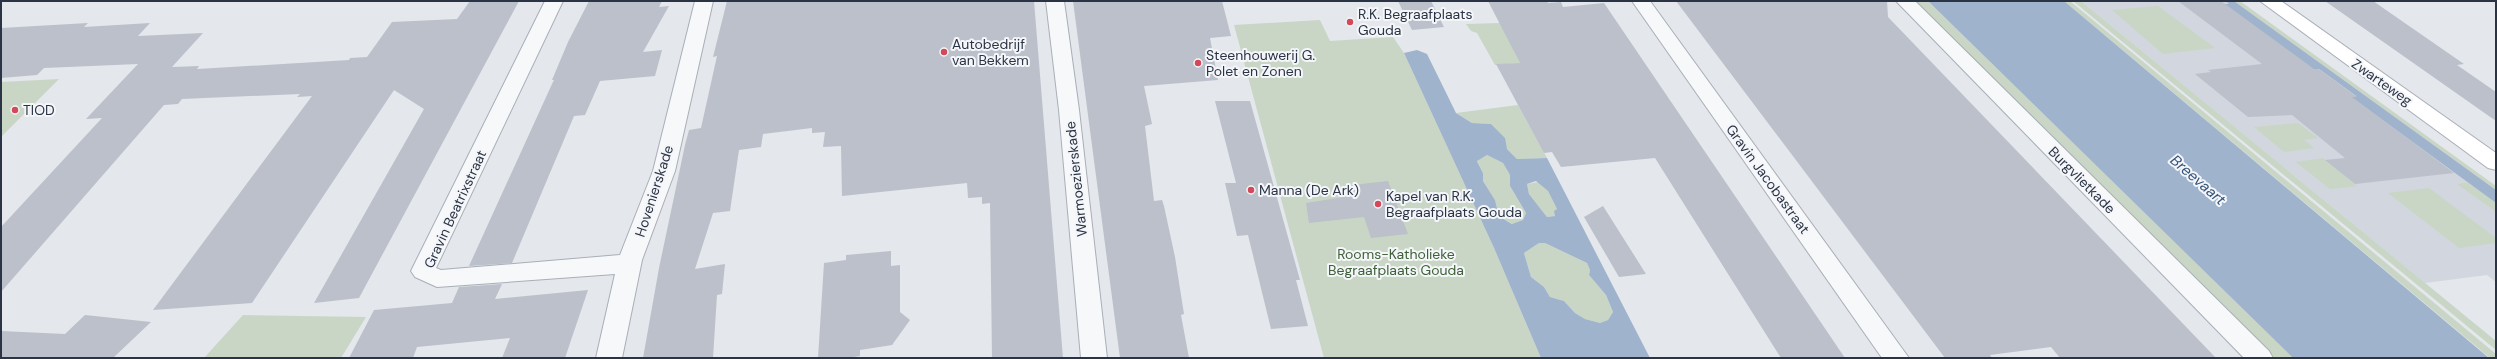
<svg xmlns="http://www.w3.org/2000/svg" width="2497" height="359" font-family="'DM Sans',sans-serif">
	<style>
		.built { fill: #d2d6de }
		.green { fill: #c9d6c5 }
		.water { fill: #9fb4cc; fill-rule: evenodd }
		.building { fill: #bbc0ca }
		.lines { fill: none; stroke-linecap: round; stroke-linejoin: round }
		.street-casing { stroke: #a9aeb7; stroke-width: 2 }
		.secondary-casing { stroke: #a9aeb7; stroke-width: 2 }
		.street { fill: #f7f8fa; fill-rule: evenodd }
		.secondary { fill: #fff; fill-rule: evenodd }
		.poi-dot { fill: #d1495b; stroke: #f4f6f9; stroke-width: 1.5 }
		.labels { text-anchor: middle; stroke-width: 4; stroke-linejoin: round; paint-order: stroke }
		.poi-label { font-size: 14px; fill: #2b3445; stroke: #f4f6f9; text-anchor: start }
		.street-label { font-size: 14px; fill: #2b3445; stroke: #f4f6f9 }
		.park-label { font-size: 14px; fill: #3f6138; stroke: #f4f6f9 }
		.water-label { font-size: 15px; font-style: italic; fill: #34527a; stroke: #f4f6f9 }
	</style>
	<rect width="100%" height="100%" fill="#e4e7ec"/>
	<path class="built" d="M 2081,1 L 2226,1 L 2230,4 L 2225,4 L 2357,97 L 2352,97 L 2467,182 L 2458,184 L 2496,212 L 2496,282 L 2487,275 L 2425,283 Z"/>
	<g class="green">
		<path d="M 1914,1 L 1928,1 L 2293,358 L 2275,358 Z"/>
		<path d="M 2064,1 L 2070,1 L 2496,354 L 2496,358 L 2490,358 Z"/>
		<path d="M 2073,1 L 2081,1 L 2496,341 L 2496,350 Z"/>
		<path d="M 2234,1 L 2240,1 L 2496,186 L 2496,190 Z"/>
		<path d="M 2158,6 L 2215,48 L 2163,54 L 2112,10 Z"/>
		<path d="M 1320,20 L 1330,41 L 1393,37 L 1404,53 L 1494,248 L 1541,358 L 1324,358 L 1234,25 Z"/>
		<path d="M 1500,23 L 1528,49 L 1514,51 L 1520,63 L 1495,65 L 1477,33 L 1471,31 L 1466,24 Z"/>
		<path d="M 59,79 L 1,137 L 1,82 Z"/>
		<path d="M 1518,105 L 1547,158 L 1517,159 L 1507,149 L 1491,124 L 1472,123 L 1456,113 Z"/>
		<path d="M 2298,123 L 2318,138 L 2304,140 L 2314,148 L 2284,152 L 2254,127 Z"/>
		<path d="M 1487,155 L 1503,163 L 1510,175 L 1510,186 L 1526,213 L 1523,220 L 1513,224 L 1505,220 L 1498,212 L 1495,200 L 1483,181 L 1483,173 L 1477,160 Z"/>
		<path d="M 2323,158 L 2325,160 L 2357,186 L 2330,189 L 2296,162 Z"/>
		<path d="M 1538,182 L 1548,191 L 1557,209 L 1555,216 L 1547,217 L 1529,194 L 1527,184 Z"/>
		<path d="M 2467,182 L 2496,203 L 2496,212 L 2457,184 Z"/>
		<path d="M 2429,188 L 2496,238 L 2496,243 L 2459,248 L 2388,193 Z"/>
		<path d="M 1539,243 L 1545,243 L 1587,263 L 1590,270 L 1589,275 L 1606,295 L 1613,312 L 1608,320 L 1600,323 L 1585,319 L 1575,313 L 1564,301 L 1550,297 L 1544,287 L 1531,277 L 1524,253 Z"/>
		<path d="M 243,315 L 366,317 L 341,358 L 204,358 Z"/>
	</g>
	<g class="water">
		<path d="M 1928,1 L 2064,1 L 2489,358 L 2293,358 Z"/>
		<path d="M 2226,1 L 2234,1 L 2496,190 L 2496,203 L 2351,97 L 2356,96 L 2319,69 L 2313,70 L 2224,4 L 2229,4 Z"/>
		<path d="M 1417,50 L 1427,54 L 1456,113 L 1472,123 L 1491,124 L 1505,138 L 1507,149 L 1517,159 L 1547,158 L 1650,358 L 1541,358 L 1494,248 L 1404,53 ZM 1487,155 L 1503,163 L 1510,175 L 1510,186 L 1526,213 L 1523,220 L 1512,224 L 1505,220 L 1498,212 L 1495,200 L 1483,181 L 1483,173 L 1477,161 ZM 1536,181 L 1548,191 L 1557,209 L 1554,211 L 1555,216 L 1547,217 L 1529,194 L 1527,184 ZM 1539,243 L 1545,243 L 1587,263 L 1590,270 L 1589,275 L 1606,295 L 1613,312 L 1608,320 L 1600,323 L 1585,319 L 1575,313 L 1564,301 L 1550,297 L 1544,287 L 1531,277 L 1524,253 Z"/>
	</g>
	<g class="building">
		<path d="M 470,1 L 519,1 L 359,298 L 314,303 L 424,109 L 394,90 L 252,303 L 153,310 L 312,96 L 297,97 L 300,94 L 182,99 L 178,104 L 164,105 L 1,292 L 1,227 L 102,118 L 86,119 L 138,64 L 44,68 L 37,75 L 1,78 L 1,28 L 88,23 L 84,27 L 150,23 L 138,36 L 203,33 L 172,67 L 199,66 L 197,69 L 349,60 L 350,58 L 367,57 L 392,22 L 457,19 Z"/>
		<path d="M 589,1 L 662,1 L 659,7 L 669,6 L 643,52 L 662,50 L 655,76 L 600,81 L 585,115 L 574,116 L 512,263 L 469,266 L 552,84 L 554,80 L 552,80 L 568,42 Z"/>
		<path d="M 727,1 L 1034,1 L 1063,358 L 992,358 L 990,203 L 982,204 L 982,197 L 968,198 L 967,183 L 842,196 L 841,146 L 823,147 L 825,132 L 812,133 L 812,128 L 763,134 L 761,147 L 739,150 L 730,211 L 713,213 L 695,269 L 725,264 L 722,294 L 717,295 L 713,358 L 643,358 L 659,268 L 685,145 L 689,130 L 701,128 L 717,56 L 713,57 Z"/>
		<path d="M 1073,1 L 1222,1 L 1231,36 L 1210,38 L 1218,80 L 1144,86 L 1152,124 L 1145,126 L 1154,201 L 1162,200 L 1164,206 L 1175,257 L 1184,314 L 1181,315 L 1189,358 L 1120,358 Z"/>
		<path d="M 1398,1 L 1431,1 L 1444,27 L 1412,30 Z"/>
		<path d="M 1488,1 L 1547,1 L 1548,3 L 1561,2 L 1563,7 L 1604,3 L 1845,358 L 1781,358 L 1655,158 L 1561,167 L 1552,152 L 1544,153 L 1496,64 L 1520,63 Z"/>
		<path d="M 1676,1 L 1887,1 L 1888,17 L 2216,358 L 2060,358 L 2051,347 L 1990,355 L 1992,358 L 1945,358 Z"/>
		<path d="M 2178,1 L 2221,1 L 2314,69 L 2319,69 L 2357,97 L 2352,97 L 2454,173 L 2355,184 L 2325,160 L 2345,158 L 2292,115 L 2248,117 L 2195,74 L 2211,72 L 2208,70 L 2262,64 Z"/>
		<path d="M 2325,1 L 2373,1 L 2464,64 L 2457,65 L 2496,92 L 2496,121 Z"/>
		<path d="M 1215,101 L 1250,101 L 1300,280 L 1296,280 L 1308,326 L 1271,329 L 1248,235 L 1237,236 L 1225,183 L 1236,183 Z"/>
		<path d="M 1388,181 L 1408,234 L 1371,238 L 1364,217 L 1309,223 L 1306,203 L 1356,195 L 1352,185 Z"/>
		<path d="M 1603,206 L 1646,274 L 1619,277 L 1584,217 Z"/>
		<path d="M 891,251 L 891,266 L 900,265 L 900,312 L 910,320 L 892,345 L 860,350 L 860,356 L 847,358 L 818,358 L 824,263 L 846,260 L 846,255 Z"/>
		<path d="M 502,284 L 495,299 L 588,290 L 565,358 L 502,358 L 510,338 L 417,347 L 413,358 L 349,358 L 374,310 L 452,303 L 459,287 Z"/>
		<path d="M 85,315 L 151,322 L 113,358 L 1,358 L 1,331 L 65,334 Z"/>
	</g>
	<g class="lines">
		<g class="street-casing">
			<g id="street">
				<path d="M 545,1 L 563,1 L 436,268 L 441,270 L 620,255 L 653,171 L 695,1 L 713,1 L 675,171 L 642,260 L 622,358 L 596,358 L 615,274 L 437,287 L 415,277 L 411,271 Z"/>
				<path d="M 1046,1 L 1064,1 L 1079,110 L 1107,358 L 1081,358 L 1059,110 Z"/>
				<path d="M 1632,1 L 1650,1 L 1909,358 L 1882,358 Z"/>
				<path d="M 1896,1 L 1915,1 L 2269,351 L 2273,358 L 2244,358 Z"/>
			</g>
		</g>
		<g class="secondary-casing">
			<path id="secondary" d="M 2260,1 L 2281,1 L 2496,153 L 2496,170 L 2488,168 Z"/>
		</g>
		<use href="#street" class="street"/>
		<use href="#secondary" class="secondary"/>
	</g>
	<g class="poi-dot">
		<circle cx="1350" cy="22" r="4"/>
		<circle cx="944" cy="52" r="4"/>
		<circle cx="1198" cy="63" r="4"/>
		<circle cx="15" cy="110" r="4"/>
		<circle cx="1251" cy="190" r="4"/>
		<circle cx="1378" cy="204" r="4"/>
	</g>
	<g class="labels">
		<g class="poi-label">
			<text x="1358" y="19">R.K. Begraafplaats<tspan x="1358" dy="16">Gouda</tspan></text>
			<text x="952" y="49">Autobedrijf<tspan x="952" dy="16">van Bekkem</tspan></text>
			<text x="1206" y="60">Steenhouwerij G.<tspan x="1206" dy="16">Polet en Zonen</tspan></text>
			<text x="23" y="115">TIOD</text>
			<text x="1259" y="195">Manna (De Ark)</text>
			<text x="1386" y="201">Kapel van R.K.<tspan x="1386" dy="16">Begraafplaats Gouda</tspan></text>
		</g>
		<g class="street-label">
			<text transform="translate(2382 82) rotate(35)" y="5">Zwarteweg</text>
			<text transform="translate(1076 179) rotate(-96)" y="5">Warmoezierskade</text>
			<text transform="translate(1768 179) rotate(54)" y="5">Gravin Jacobastraat</text>
			<text transform="translate(2082 180) rotate(45)" y="5">Burgvlietkade</text>
			<text transform="translate(654 191) rotate(-72)" y="5">Hovenierskade</text>
			<text transform="translate(455 209) rotate(-65)" y="5">Gravin Beatrixstraat</text>
		</g>
		<g class="park-label">
			<text x="1396" y="259">Rooms-Katholieke<tspan x="1396" dy="16">Begraafplaats Gouda</tspan></text>
		</g>
		<g class="water-label">
			<text transform="translate(2198 180) rotate(41)" y="5">Breevaart</text>
		</g>
	</g>
	<rect width="2497" height="359" fill="none" stroke="#2b3445" stroke-width="4"/>
</svg>
